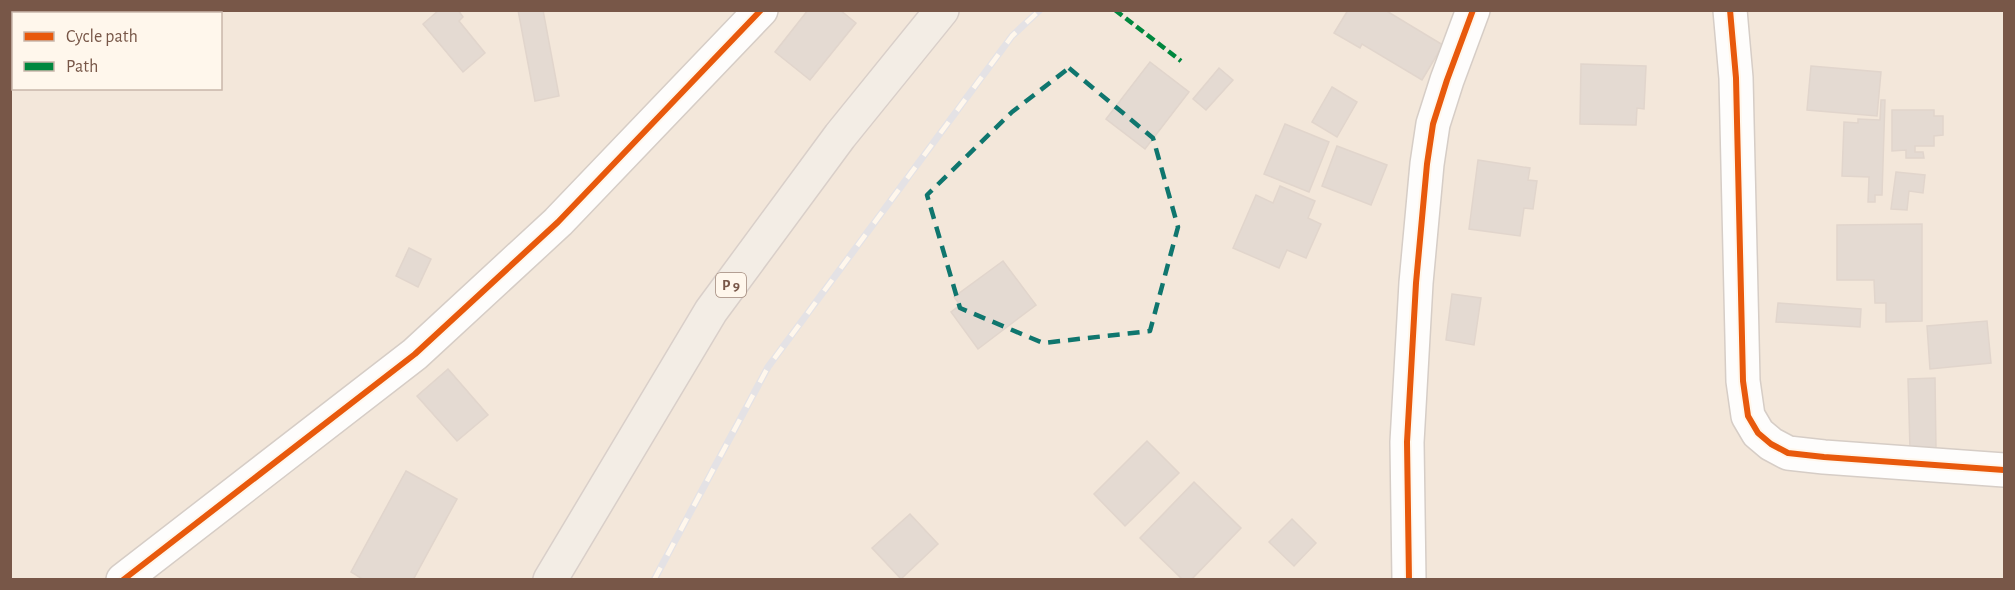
<svg xmlns="http://www.w3.org/2000/svg" width="2015" height="590" font-family="'Alegreya Sans',sans-serif">
	<style>
		.residential { fill: #f3e7da; fill-rule: evenodd }
		.building { fill: #e4dad2; stroke: #e1d5cc; stroke-width: 1.5 }
		.lines { fill: none; stroke-linecap: round; stroke-linejoin: round }
		.minor-casing { stroke: #d6cdc6; stroke-width: 36 }
		.major-casing { stroke: #d9cfc9; stroke-width: 36 }
		.minor { stroke: #fefdfc; stroke-width: 33 }
		.major { stroke: #f3ede5; stroke-width: 33 }
		.rail-casing { stroke: #e4e2e5; stroke-width: 7 }
		.rail { stroke: #fff7ec; stroke-width: 4.5; stroke-dasharray: 14; stroke-linecap: butt }
		.quiet { stroke: #00873e; stroke-width: 4.5; stroke-dasharray: 9 4.5; stroke-linecap: butt }
		.cycleway-casing { stroke: #fff7ec; stroke-width: 10 }
		.cycleway { stroke: #e8590c; stroke-width: 6 }
		.marked { fill: none; stroke: #0f766e; stroke-width: 4.5; stroke-dasharray: 12 8; stroke-linejoin: round }
		.labels { text-anchor: middle; stroke-width: 6; stroke-linejoin: round; paint-order: stroke }
		.shield { fill: #fff7ec; stroke: #a08779; stroke-width: 1.5 }
		.shield-label { font-size: 15px; font-weight: bold; fill: #785748 }
	</style>
	<rect width="100%" height="100%" fill="#f7f2ea"/>
	<path class="residential" d="M 11,11 L 2004,11 L 2004,579 L 11,579 ZM 14,14 L 220,14 L 220,88 L 14,88 Z"/>
	<g class="building">
		<path d="M 439,10 L 458,10 L 463,17 L 459,21 L 485,53 L 463,72 L 423,24 Z"/>
		<path d="M 518,10 L 543,10 L 559,96 L 535,101 Z"/>
		<path d="M 808,10 L 840,10 L 856,23 L 810,80 L 775,52 Z"/>
		<path d="M 1348,10 L 1385,10 L 1443,45 L 1422,80 L 1362,44 L 1360,48 L 1334,33 Z"/>
		<path d="M 1150,62 L 1189,92 L 1145,149 L 1106,119 Z"/>
		<path d="M 1581,64 L 1646,66 L 1644,109 L 1637,108 L 1636,125 L 1580,124 Z"/>
		<path d="M 1811,66 L 1881,72 L 1877,116 L 1807,110 Z"/>
		<path d="M 1219,68 L 1233,80 L 1206,110 L 1193,99 Z"/>
		<path d="M 1332,87 L 1357,102 L 1337,137 L 1312,122 Z"/>
		<path d="M 1881,100 L 1885,100 L 1882,195 L 1875,195 L 1875,202 L 1868,202 L 1869,177 L 1842,176 L 1844,122 L 1858,123 L 1858,119 L 1880,120 Z"/>
		<path d="M 1892,110 L 1934,110 L 1934,116 L 1943,116 L 1943,135 L 1934,136 L 1934,146 L 1915,146 L 1915,152 L 1923,152 L 1924,158 L 1906,158 L 1906,150 L 1892,151 Z"/>
		<path d="M 1285,124 L 1329,142 L 1309,192 L 1264,174 Z"/>
		<path d="M 1337,146 L 1387,165 L 1371,205 L 1322,186 Z"/>
		<path d="M 1478,160 L 1530,168 L 1528,180 L 1537,181 L 1533,209 L 1524,208 L 1520,236 L 1469,229 Z"/>
		<path d="M 1896,172 L 1925,175 L 1923,193 L 1909,191 L 1907,210 L 1891,209 Z"/>
		<path d="M 1280,186 L 1315,201 L 1308,218 L 1321,224 L 1306,258 L 1287,250 L 1279,268 L 1233,248 L 1256,195 L 1273,203 Z"/>
		<path d="M 1922,224 L 1922,321 L 1886,322 L 1886,303 L 1875,303 L 1874,280 L 1837,280 L 1837,225 Z"/>
		<path d="M 409,248 L 431,259 L 418,287 L 396,276 Z"/>
		<path d="M 1003,261 L 1036,305 L 978,349 L 951,312 L 960,305 L 954,297 Z"/>
		<path d="M 1452,294 L 1481,298 L 1474,345 L 1446,340 Z"/>
		<path d="M 1778,303 L 1861,309 L 1860,327 L 1776,322 Z"/>
		<path d="M 1987,321 L 1991,363 L 1930,369 L 1927,326 Z"/>
		<path d="M 448,369 L 488,415 L 457,441 L 417,396 Z"/>
		<path d="M 1935,378 L 1936,449 L 1910,449 L 1908,379 Z"/>
		<path d="M 1147,441 L 1179,473 L 1125,526 L 1094,494 Z"/>
		<path d="M 406,471 L 457,499 L 413,580 L 364,580 L 351,572 Z"/>
		<path d="M 1194,482 L 1241,528 L 1191,580 L 1183,580 L 1140,538 Z"/>
		<path d="M 910,514 L 938,544 L 901,579 L 872,548 Z"/>
		<path d="M 1292,519 L 1316,543 L 1294,566 L 1269,542 Z"/>
	</g>
	<g class="lines">
		<g class="minor-casing">
			<g id="minor">
				<path d="M 1730,10 L 1736,78 L 1743,381 L 1748,416 L 1758,433 L 1771,444 L 1788,453 L 1824,457 L 2004,470"/>
				<path d="M 123,580 L 415,354 L 558,222 L 761,10"/>
				<path d="M 1409,580 L 1407,442 L 1416,283 L 1427,164 L 1433,124 L 1447,80 L 1473,10"/>
			</g>
		</g>
		<g class="major-casing">
			<path id="major" d="M 550,580 L 711,311 L 840,136 L 942,10"/>
		</g>
		<use href="#minor" class="minor"/>
		<use href="#major" class="major"/>
		<g class="rail-casing">
			<path id="rail" d="M 654,580 L 768,367 L 1012,36 L 1040,10"/>
		</g>
		<use href="#rail" class="rail"/>
		<path class="quiet" d="M 1115,10 L 1181,61"/>
		<g class="cycleway-casing">
			<g id="cycleway">
				<path d="M 1730,10 L 1736,78 L 1743,381 L 1748,416 L 1758,433 L 1771,444 L 1788,453 L 1824,457 L 2004,470"/>
				<path d="M 123,580 L 415,354 L 558,222 L 761,10"/>
				<path d="M 1409,580 L 1407,442 L 1416,283 L 1427,164 L 1433,124 L 1447,80 L 1473,10"/>
			</g>
		</g>
		<use href="#cycleway" class="cycleway"/>
	</g>
	<path class="marked" d="M 1069,68 L 1153,138 L 1178,227 L 1150,331 L 1043,343 L 960,308 L 927,195 L 1012,112 Z"/>
	<g class="labels">
		<rect class="shield" x="716" y="273" width="30" height="24" rx="4.5"/>
		<g class="shield-label">
			<text x="731" y="290">P 9</text>
		</g>
	</g>
	<rect width="2015" height="590" fill="none" stroke="#785748" stroke-width="24"/>
	<rect x="12" y="12" width="210" height="78" fill="#fff7ec" stroke="#c9b7aa" stroke-width="1.5"/>
	<rect x="24" y="32" width="30" height="9" fill="#e8590c" stroke="#c9b7aa" stroke-width="1.5"/>
	<text x="66" y="42" font-size="18" fill="#785748">Cycle path</text>
	<rect x="24" y="62" width="30" height="9" fill="#00873e" stroke="#c9b7aa" stroke-width="1.5"/>
	<text x="66" y="72" font-size="18" fill="#785748">Path</text>
</svg>
